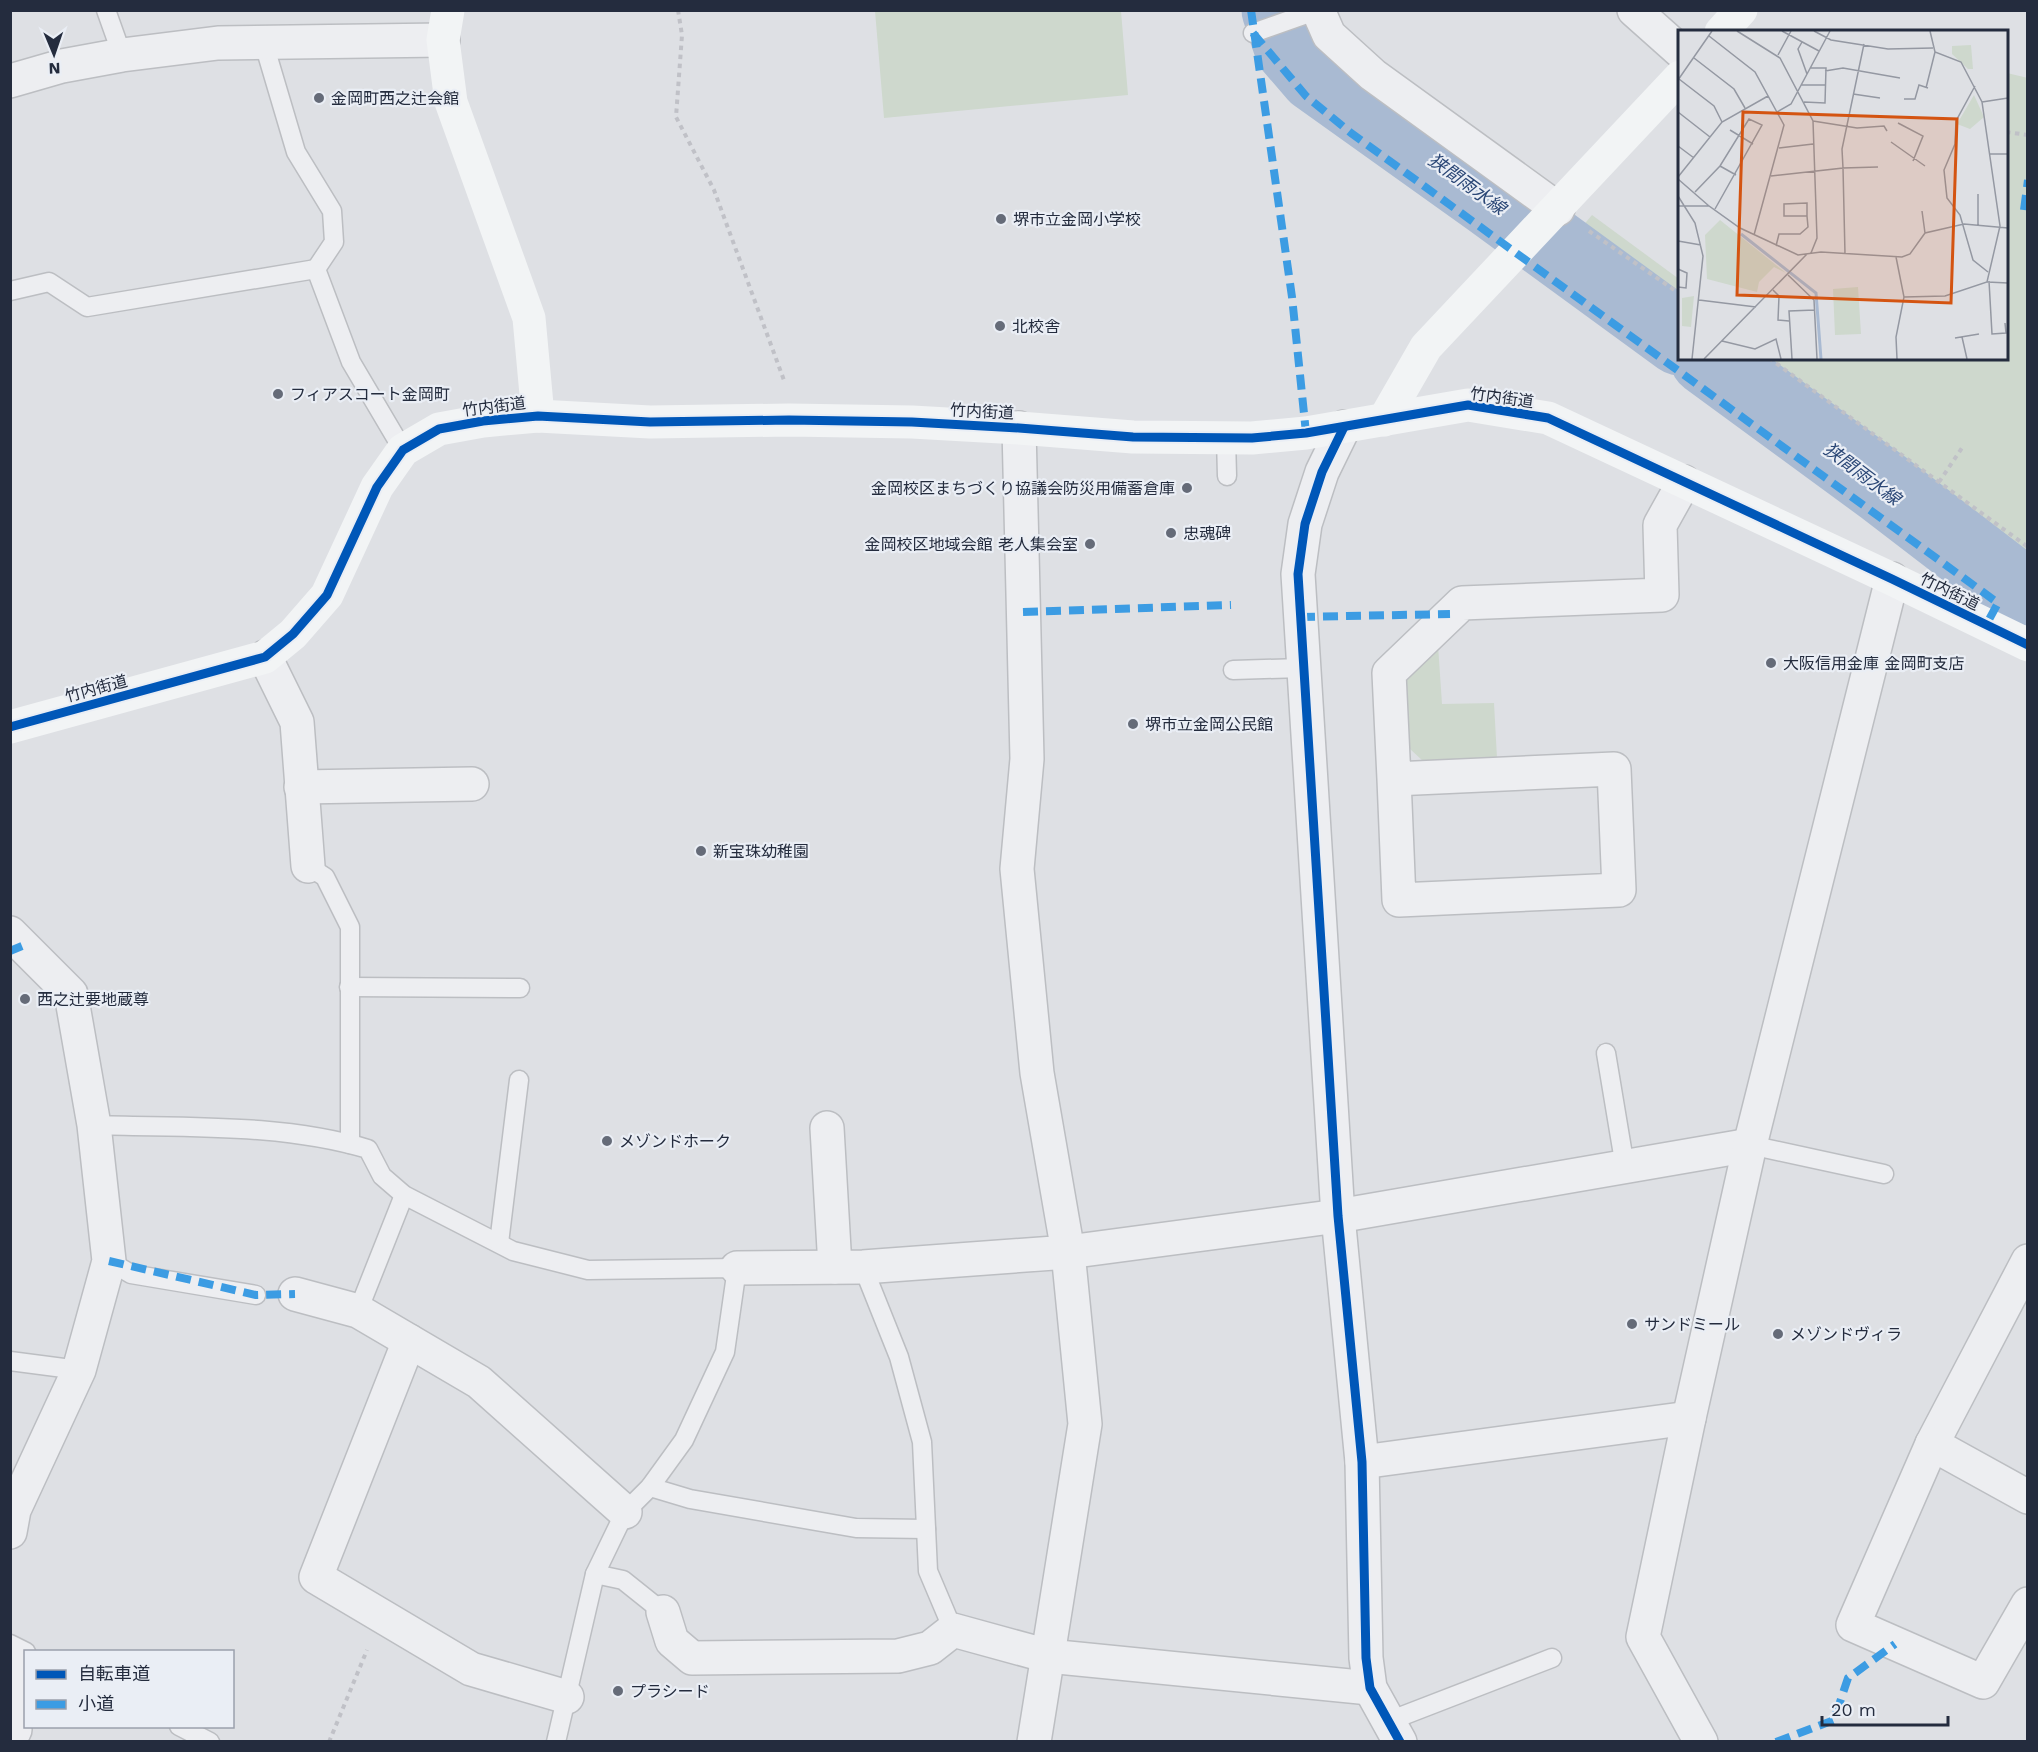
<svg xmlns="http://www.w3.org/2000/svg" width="2038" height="1752" font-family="'Work Sans','Noto Sans JP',sans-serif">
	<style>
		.green { fill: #ced8cd }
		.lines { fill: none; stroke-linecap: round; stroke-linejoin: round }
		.river { stroke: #a9bad2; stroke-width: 75 }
		.lane-casing { stroke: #bcbec2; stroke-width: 21 }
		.street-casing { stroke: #bcbec2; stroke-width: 36 }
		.path { stroke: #c0c1c7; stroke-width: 4; stroke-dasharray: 4.5 4.5; stroke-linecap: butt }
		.lane { stroke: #edeef1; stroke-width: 18 }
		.street { stroke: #edeef1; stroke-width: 33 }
		.secondary { stroke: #f2f4f5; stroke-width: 33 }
		.quiet { stroke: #3c9ce3; stroke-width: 8; stroke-dasharray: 15 8; stroke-linecap: butt }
		.cycleway-casing { stroke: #eaeef5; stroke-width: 13 }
		.cycleway { stroke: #0057b8; stroke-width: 9 }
		.poi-dot { fill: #656b78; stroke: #eaeef5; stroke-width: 2 }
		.labels { text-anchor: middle; stroke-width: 4.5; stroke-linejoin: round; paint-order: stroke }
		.poi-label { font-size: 16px; fill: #242c3e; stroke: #eaeef5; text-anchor: start }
		.street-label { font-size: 16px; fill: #242c3e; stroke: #eaeef5 }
		.water-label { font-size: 18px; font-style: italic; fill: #2b4776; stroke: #eaeef5 }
		.inset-river { fill: none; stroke: #a9bad2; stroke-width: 3 }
		.inset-road { fill: none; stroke: #9498a2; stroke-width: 1.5 }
		.view { fill: #d45411; fill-opacity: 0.15; stroke: #d45411; stroke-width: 3 }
		.inset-edge { fill: none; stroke: #242c3e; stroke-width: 3 }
	</style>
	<rect width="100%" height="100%" fill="#dee0e4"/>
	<g class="green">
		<path d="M 875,11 L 1121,11 L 1128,95 L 884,118 Z"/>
		<path d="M 2007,73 L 2028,78 L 2027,566 L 1746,359 L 2006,358 Z"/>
		<path d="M 1592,215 L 1679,279 L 1679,309 L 1576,234 Z"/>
		<path d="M 1438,645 L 1442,704 L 1494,703 L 1497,758 L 1423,761 L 1409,748 L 1405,676 Z"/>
	</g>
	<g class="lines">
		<g class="river">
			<path d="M 1279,10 L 1291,46 L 1316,75 L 1491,200 L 1680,338"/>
			<path d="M 1707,358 L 1883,487 L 2016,589"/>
		</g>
		<g class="lane-casing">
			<g id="lane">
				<path d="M 106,10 L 122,55"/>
				<path d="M 1253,33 L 1318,10"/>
				<path d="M 264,44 L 296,152 L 332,211 L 334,242 L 316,269 L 351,362 L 403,450"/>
				<path d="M 10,291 L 49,282 L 87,307 L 316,269"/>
				<path d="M 1226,438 L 1227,476"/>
				<path d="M 1233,670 L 1302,668"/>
				<path d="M 308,866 L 325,877 L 350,927 L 350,1144"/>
				<path d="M 349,987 L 520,988"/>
				<path d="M 1606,1053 L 1625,1167"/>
				<path d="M 94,1125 C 185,1128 281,1123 368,1149 L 382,1176 L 404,1195 L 513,1251 L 588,1270 L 737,1268 L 725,1352 L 684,1440 L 650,1487 L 625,1512 L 595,1574 L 556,1742"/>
				<path d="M 1750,1145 L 1884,1174"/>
				<path d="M 499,1243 L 519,1080"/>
				<path d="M 109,1261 L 131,1274 L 256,1295"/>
				<path d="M 863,1267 L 899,1357 L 922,1442 L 928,1571 L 953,1630"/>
				<path d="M 358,1311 L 404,1195"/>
				<path d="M 10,1361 L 79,1370"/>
				<path d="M 650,1487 L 690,1499 L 856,1528 L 926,1529"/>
				<path d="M 595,1574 L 623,1580 L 663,1612"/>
				<path d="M 10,1644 L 26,1652"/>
				<path d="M 1389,1721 L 1552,1658"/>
				<path d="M 179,1726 L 210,1742"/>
			</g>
		</g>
		<g class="street-casing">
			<g id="street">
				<path d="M 1318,10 L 1329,35 L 1373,75 L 1558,209"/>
				<path d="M 1634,10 L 1680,51"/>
				<path d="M 10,81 L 62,66 L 122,55 L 218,43 L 443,40"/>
				<path d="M 1344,427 L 1322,472 L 1305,524 L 1298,574 L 1338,1216 L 1362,1462 L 1366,1658 L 1370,1688 L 1400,1742"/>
				<path d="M 265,657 L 297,722 L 308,866"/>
				<path d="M 1394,779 L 1399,900 L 1619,890 L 1614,769 L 1394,779 L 1389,673 L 1462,603 L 1662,595 L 1660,525 L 1684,482"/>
				<path d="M 301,787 L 472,784"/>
				<path d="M 10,933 L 71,994 L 94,1125 L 109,1261 L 79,1370 L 14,1510 L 10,1532"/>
				<path d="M 827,1128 L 835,1267"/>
				<path d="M 2028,1261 L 1932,1444 L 1853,1625 L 1983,1682 L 2028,1604"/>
				<path d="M 737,1268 L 863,1267 L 1068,1252 L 1037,1073 L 1017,869 L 1027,759 L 1019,428"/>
				<path d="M 295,1294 L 358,1311 L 479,1382 L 625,1512"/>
				<path d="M 409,1341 L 316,1577 L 471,1669 L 567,1697"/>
				<path d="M 1932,1444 L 2028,1497"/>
				<path d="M 1362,1462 L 1689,1418"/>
				<path d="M 663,1612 L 672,1641 L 692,1658 L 898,1656 L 930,1648 L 953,1630 L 1048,1656 L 1370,1688"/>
				<path d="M 10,1664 L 15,1730 L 10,1738"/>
				<path d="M 1034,1742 L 1085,1424 L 1068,1252 L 1338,1216 L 1750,1145"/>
				<path d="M 1701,1742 L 1643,1637 L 1689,1418 L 1750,1145 L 1892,579"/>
			</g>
		</g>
		<g class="path">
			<path d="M 678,10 L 682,35 L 676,117 L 714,190 L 785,383"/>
			<path d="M 2006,132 L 2028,135"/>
			<path d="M 1589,231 L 1680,294"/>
			<path d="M 1769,358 L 2028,547"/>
			<path d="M 1939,482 L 1964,445"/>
			<path d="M 329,1742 L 367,1650"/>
		</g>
		<use href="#lane" class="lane"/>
		<use href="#street" class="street"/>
		<g class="secondary">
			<path d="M 448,10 L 443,40 L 451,102 L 529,318 L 538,416"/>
			<path d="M 1721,32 L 1741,10"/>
			<path d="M 1384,420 L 1426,347 L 1680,77"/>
			<path d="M 10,727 L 265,657 L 293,634 L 327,595 L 377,487 L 403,450 L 439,429 L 483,421 L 538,416 L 650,422 L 789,420 L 912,422 L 1019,428 L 1133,437 L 1252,438 L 1306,433 L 1468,405 L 1548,418 L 1892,579 L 2028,645"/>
		</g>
		<g class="quiet">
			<path d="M 1251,10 L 1292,297 L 1306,433"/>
			<path d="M 1253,33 L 1306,96 L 1351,133 L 1998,603 L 1986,625"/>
			<path d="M 2024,210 L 2028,180"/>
			<path d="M 1023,612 L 1231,605"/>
			<path d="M 1300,617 L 1450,614"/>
			<path d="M 10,951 L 22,946"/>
			<path d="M 109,1261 L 256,1295 L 295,1294"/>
			<path d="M 1776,1742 L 1834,1720 L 1848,1678 L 1895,1644"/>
		</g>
		<g class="cycleway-casing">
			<g id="cycleway">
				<path d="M 1344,427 L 1322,472 L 1305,524 L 1298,574 L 1338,1216 L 1362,1462 L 1366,1658 L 1370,1688 L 1400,1742"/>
				<path d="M 10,727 L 265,657 L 293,634 L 327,595 L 377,487 L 403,450 L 439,429 L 483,421 L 538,416 L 650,422 L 789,420 L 912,422 L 1019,428 L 1133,437 L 1252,438 L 1306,433 L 1468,405 L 1548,418 L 1892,579 L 2028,645"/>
			</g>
		</g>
		<use href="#cycleway" class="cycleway"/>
	</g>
	<g class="poi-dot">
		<circle cx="319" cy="98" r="6"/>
		<circle cx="1001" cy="219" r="6"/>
		<circle cx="1000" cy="326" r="6"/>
		<circle cx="278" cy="394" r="6"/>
		<circle cx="1187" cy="488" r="6"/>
		<circle cx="1171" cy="533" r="6"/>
		<circle cx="1090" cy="544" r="6"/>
		<circle cx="1771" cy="663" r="6"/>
		<circle cx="1133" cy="724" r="6"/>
		<circle cx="701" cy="851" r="6"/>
		<circle cx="25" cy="999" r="6"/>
		<circle cx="607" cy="1141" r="6"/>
		<circle cx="1632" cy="1324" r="6"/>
		<circle cx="1778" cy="1334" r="6"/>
		<circle cx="618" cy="1691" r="6"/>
	</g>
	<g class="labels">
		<g class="poi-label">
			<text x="331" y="104">金岡町西之辻会館</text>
			<text x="1013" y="225">堺市立金岡小学校</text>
			<text x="1012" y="332">北校舎</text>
			<text x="290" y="400">フィアスコート金岡町</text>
			<text x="1175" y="494" text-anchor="end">金岡校区まちづくり協議会防災用備蓄倉庫</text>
			<text x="1183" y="539">忠魂碑</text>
			<text x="1078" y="550" text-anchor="end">金岡校区地域会館 老人集会室</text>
			<text x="1783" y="669">大阪信用金庫 金岡町支店</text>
			<text x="1145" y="730">堺市立金岡公民館</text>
			<text x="713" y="857">新宝珠幼稚園</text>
			<text x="37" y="1005">西之辻要地蔵尊</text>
			<text x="619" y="1147">メゾンドホーク</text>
			<text x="1644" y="1330">サンドミール</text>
			<text x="1790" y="1340">メゾンドヴィラ</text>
			<text x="630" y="1697">プラシード</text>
		</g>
		<g class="street-label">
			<text transform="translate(1502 397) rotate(8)" y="6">竹内街道</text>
			<text transform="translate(494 406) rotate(-7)" y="6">竹内街道</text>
			<text transform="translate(982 411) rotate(3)" y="6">竹内街道</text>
			<text transform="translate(1950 591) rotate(26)" y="6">竹内街道</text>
			<text transform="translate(96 688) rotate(-15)" y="6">竹内街道</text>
		</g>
		<g class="water-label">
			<text transform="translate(1467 184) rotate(36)" y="6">狭間雨水線</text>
			<text transform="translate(1862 474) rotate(37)" y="6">狭間雨水線</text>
		</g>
	</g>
	<g transform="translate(1678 30)">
		<rect width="330" height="330" fill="#dee0e4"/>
		<path d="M 293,15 L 295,39 L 290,39 L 274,24 L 274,16 ZM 296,65 L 306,87 L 292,99 L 279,94 ZM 42,190 L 108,243 L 96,237 L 81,252 L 79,262 L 29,249 L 27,205 ZM 180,257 L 183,304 L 157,305 L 155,259 ZM 16,266 L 13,297 L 4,296 L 4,268 Z" fill="#ced8cd"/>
		<path class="inset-river" d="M 63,204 L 138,263 L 143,329"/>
		<path class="inset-road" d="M 59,1 L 102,28 L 135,91 L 139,208 L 133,223M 104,1 L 141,21M 136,1 L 153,10 L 210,19 L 255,18M 31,6 L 77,42 L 106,95 L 76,205M 124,12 L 120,19 L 129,44M 100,25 L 113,1M 16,28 L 56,59 L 67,78M 147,41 L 165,38 L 222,48M 1,49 L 36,76 L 44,92M 0,50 L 34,1M 123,55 L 147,55M 297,56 L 278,91 L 277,114 L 266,140 L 269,168 L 282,185 L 295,230 L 310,242M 248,58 L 257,22M 175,64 L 202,68M 226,69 L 237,69 L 241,55 L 250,58M 126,72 L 147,73 L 148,38 L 132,38M 304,72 L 330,68M 0,82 L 32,107M 99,82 L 113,74 L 152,1M 135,91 L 179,98 L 206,96 L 209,101M 220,93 L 245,106 L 235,131M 52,100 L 75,114M 213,112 L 247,136M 0,116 L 16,128M 101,118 L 135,114M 311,124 L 330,124M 42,136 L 58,145M 93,146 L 165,138 L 164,119 L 186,14M 0,147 L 44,92 L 90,66M 0,149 L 31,176M 17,162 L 42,136 L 71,89 L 84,95 L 37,179M 0,166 L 17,193 L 25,226 L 14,329M 0,176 L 31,176 L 62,198 L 120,225 L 143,222 L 224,227 L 232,224 L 247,203 L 286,194 L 330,198M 244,181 L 247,203M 300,195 L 300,164M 0,211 L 23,215M 98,216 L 101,204 L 122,204 L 130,197 L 129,186 L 106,186 L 106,174 L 129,173 L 129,186M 167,224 L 165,138 L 200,137M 218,227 L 226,267 L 218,307 L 219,329M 0,239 L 9,243 L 8,258 L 0,257M 110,245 L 136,270 L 139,329M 311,251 L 314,304 L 328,303 L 327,293M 309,252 L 330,253M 95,260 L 101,266 L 100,290 L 111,291M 226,267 L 267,266 L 309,252 L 322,196 L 304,72 L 283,32 L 257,22 L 252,1M 21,270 L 78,277M 284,307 L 289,329M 277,308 L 301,304M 44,311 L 77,319 L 98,309 L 103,329M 26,329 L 129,224M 114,329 L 111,281 L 137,280"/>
		<path class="view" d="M 65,82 L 279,89 L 273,273 L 59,265 Z"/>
		<rect width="330" height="330" class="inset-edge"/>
	</g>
	<rect width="2038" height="1752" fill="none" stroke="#242c3e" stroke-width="24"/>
	<rect x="24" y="1650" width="210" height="78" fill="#eaeef5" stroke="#9ba0ac" stroke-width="1.5"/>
	<rect x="36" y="1670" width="30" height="9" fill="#0057b8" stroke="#9ba0ac" stroke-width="1.5"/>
	<text x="78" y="1680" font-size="18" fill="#242c3e">自転車道</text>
	<rect x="36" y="1700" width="30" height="9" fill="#3c9ce3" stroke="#9ba0ac" stroke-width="1.5"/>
	<text x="78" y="1710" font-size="18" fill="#242c3e">小道</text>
	<g transform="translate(54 54) rotate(178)" stroke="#eaeef5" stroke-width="4.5" paint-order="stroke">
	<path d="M0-4.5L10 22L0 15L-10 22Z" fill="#242c3e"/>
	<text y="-9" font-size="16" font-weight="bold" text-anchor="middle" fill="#242c3e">N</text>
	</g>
	<path d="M1822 1716v9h126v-9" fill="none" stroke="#242c3e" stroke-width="3"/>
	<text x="1831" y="1716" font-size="18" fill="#242c3e" stroke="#eaeef5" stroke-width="4.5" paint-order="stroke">20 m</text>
</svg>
